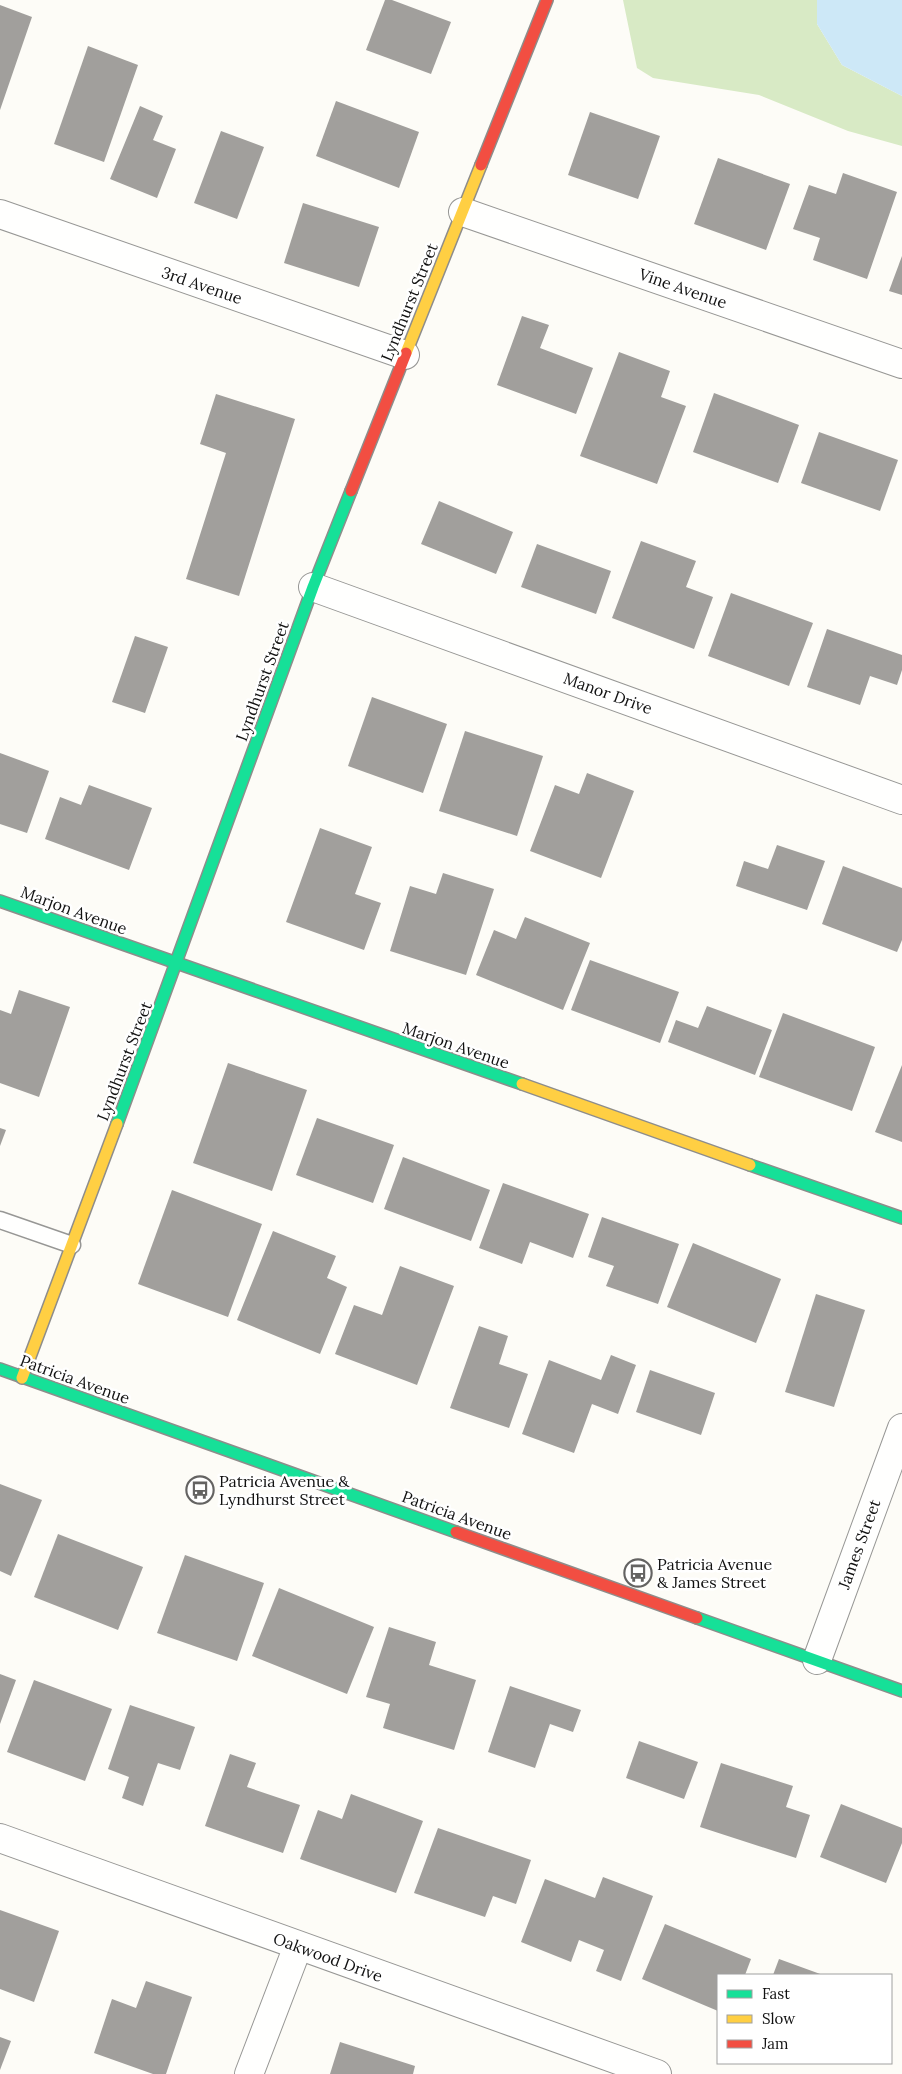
<svg xmlns="http://www.w3.org/2000/svg" width="902" height="2074" font-family="Lora,serif">
	<style>
		.forest { fill: #d8eac5 }
		.water { fill: #cde8f7 }
		.building { fill: #a19f9c }
		.lines { fill: none; stroke-linecap: round; stroke-linejoin: round }
		.lane-casing { stroke: #979795; stroke-width: 19 }
		.street-casing { stroke: #979795; stroke-width: 30 }
		.fast-casing { stroke: #8e8d8b; stroke-width: 14 }
		.slow-casing { stroke: #8e8d8b; stroke-width: 14 }
		.jam-casing { stroke: #8e8d8b; stroke-width: 14 }
		.lane { stroke: #fffffe; stroke-width: 16 }
		.street { stroke: #fffffe; stroke-width: 28 }
		.fast { stroke: #16e098; stroke-width: 11 }
		.slow { stroke: #ffcf43; stroke-width: 11 }
		.jam { stroke: #f24e42; stroke-width: 11 }
		.labels { text-anchor: middle; stroke-width: 5; stroke-linejoin: round; paint-order: stroke }
		.street-label { font-size: 16px; fill: #111; stroke: #fff }
		.poi-label { font-size: 16px; fill: #111; stroke: #fff; text-anchor: start }
	</style>
	<rect width="100%" height="100%" fill="#fdfcf7"/>
	<path class="forest" d="M 623,0 L 817,0 L 817,24 L 842,65 L 902,96 L 902,146 L 848,131 L 759,95 L 653,78 L 637,68 Z"/>
	<path class="water" d="M 817,0 L 902,0 L 902,96 L 842,65 L 817,24 Z"/>
	<g class="building">
		<path d="M 385,0 L 392,0 L 451,22 L 431,74 L 366,50 Z"/>
		<path d="M 0,5 L 32,17 L 0,110 Z"/>
		<path d="M 88,46 L 138,65 L 104,162 L 54,144 Z"/>
		<path d="M 336,101 L 419,132 L 399,188 L 316,156 Z"/>
		<path d="M 140,106 L 163,116 L 153,140 L 176,149 L 157,198 L 110,179 Z"/>
		<path d="M 590,112 L 660,136 L 638,199 L 568,175 Z"/>
		<path d="M 221,131 L 264,147 L 237,219 L 194,203 Z"/>
		<path d="M 718,158 L 790,184 L 766,250 L 694,224 Z"/>
		<path d="M 843,173 L 897,192 L 867,279 L 813,260 L 820,238 L 793,229 L 809,185 L 836,194 Z"/>
		<path d="M 303,203 L 379,227 L 359,287 L 284,263 Z"/>
		<path d="M 902,256 L 902,295 L 889,291 Z"/>
		<path d="M 522,316 L 549,325 L 540,348 L 593,368 L 576,414 L 497,385 Z"/>
		<path d="M 619,352 L 670,371 L 661,397 L 686,406 L 657,484 L 580,456 Z"/>
		<path d="M 714,393 L 799,425 L 778,483 L 693,452 Z"/>
		<path d="M 216,394 L 295,419 L 239,596 L 186,579 L 226,453 L 200,444 Z"/>
		<path d="M 819,432 L 898,460 L 880,511 L 801,483 Z"/>
		<path d="M 439,501 L 513,532 L 496,574 L 421,544 Z"/>
		<path d="M 641,541 L 696,561 L 686,587 L 713,597 L 694,649 L 612,618 Z"/>
		<path d="M 537,544 L 611,571 L 596,614 L 521,587 Z"/>
		<path d="M 731,593 L 813,623 L 789,686 L 708,656 Z"/>
		<path d="M 827,629 L 902,655 L 902,670 L 897,685 L 870,676 L 860,705 L 807,687 Z"/>
		<path d="M 135,636 L 168,647 L 145,713 L 112,702 Z"/>
		<path d="M 372,697 L 447,724 L 423,793 L 348,766 Z"/>
		<path d="M 465,731 L 543,756 L 517,836 L 439,811 Z"/>
		<path d="M 0,753 L 49,771 L 27,833 L 0,824 Z"/>
		<path d="M 587,773 L 634,791 L 601,878 L 530,851 L 555,785 L 579,794 Z"/>
		<path d="M 89,785 L 152,808 L 129,870 L 45,839 L 60,797 L 81,805 Z"/>
		<path d="M 320,828 L 372,847 L 355,894 L 381,903 L 364,950 L 286,922 Z"/>
		<path d="M 777,845 L 825,861 L 807,910 L 736,886 L 744,861 L 768,869 Z"/>
		<path d="M 843,866 L 902,888 L 902,940 L 897,952 L 822,924 Z"/>
		<path d="M 443,873 L 494,889 L 466,975 L 390,951 L 410,886 L 436,894 Z"/>
		<path d="M 525,917 L 590,943 L 563,1010 L 476,975 L 494,930 L 516,939 Z"/>
		<path d="M 590,960 L 679,992 L 660,1043 L 571,1010 Z"/>
		<path d="M 19,990 L 70,1007 L 39,1097 L 0,1083 L 0,1010 L 11,1014 Z"/>
		<path d="M 707,1006 L 772,1030 L 755,1075 L 668,1042 L 676,1020 L 698,1028 Z"/>
		<path d="M 783,1013 L 875,1047 L 852,1111 L 759,1077 Z"/>
		<path d="M 228,1063 L 307,1090 L 272,1191 L 193,1163 Z"/>
		<path d="M 902,1065 L 902,1142 L 875,1132 Z"/>
		<path d="M 317,1118 L 394,1145 L 373,1203 L 296,1175 Z"/>
		<path d="M 0,1128 L 6,1130 L 0,1146 Z"/>
		<path d="M 403,1157 L 490,1190 L 471,1241 L 384,1209 Z"/>
		<path d="M 503,1183 L 589,1214 L 573,1258 L 530,1242 L 522,1264 L 479,1248 Z"/>
		<path d="M 172,1190 L 262,1224 L 228,1317 L 138,1284 Z"/>
		<path d="M 602,1217 L 679,1244 L 658,1304 L 606,1286 L 614,1266 L 588,1257 Z"/>
		<path d="M 273,1231 L 336,1256 L 327,1278 L 347,1287 L 320,1354 L 237,1320 Z"/>
		<path d="M 693,1243 L 781,1279 L 756,1343 L 667,1307 Z"/>
		<path d="M 400,1266 L 454,1286 L 417,1385 L 335,1354 L 354,1305 L 382,1315 Z"/>
		<path d="M 816,1294 L 865,1310 L 834,1407 L 785,1392 Z"/>
		<path d="M 479,1326 L 508,1336 L 499,1364 L 528,1374 L 509,1428 L 450,1408 Z"/>
		<path d="M 611,1355 L 636,1365 L 618,1414 L 592,1404 L 574,1453 L 522,1434 L 549,1360 L 601,1380 Z"/>
		<path d="M 650,1370 L 715,1393 L 701,1435 L 636,1412 Z"/>
		<path d="M 0,1484 L 42,1500 L 11,1576 L 0,1571 Z"/>
		<path d="M 58,1534 L 143,1567 L 118,1630 L 34,1597 Z"/>
		<path d="M 185,1555 L 264,1583 L 237,1661 L 157,1633 Z"/>
		<path d="M 279,1588 L 374,1627 L 347,1694 L 252,1656 Z"/>
		<path d="M 389,1627 L 436,1642 L 429,1665 L 476,1680 L 454,1750 L 383,1728 L 390,1704 L 366,1697 Z"/>
		<path d="M 0,1674 L 16,1680 L 0,1724 Z"/>
		<path d="M 34,1680 L 112,1709 L 85,1781 L 7,1752 Z"/>
		<path d="M 510,1686 L 581,1710 L 573,1732 L 550,1724 L 535,1768 L 488,1752 Z"/>
		<path d="M 130,1705 L 195,1727 L 180,1770 L 158,1763 L 143,1806 L 122,1798 L 129,1777 L 108,1769 Z"/>
		<path d="M 639,1741 L 698,1762 L 684,1799 L 626,1778 Z"/>
		<path d="M 230,1754 L 256,1763 L 247,1787 L 300,1805 L 283,1853 L 205,1826 Z"/>
		<path d="M 721,1763 L 793,1786 L 786,1807 L 810,1815 L 796,1858 L 700,1827 Z"/>
		<path d="M 351,1794 L 423,1821 L 396,1893 L 300,1859 L 318,1810 L 342,1819 Z"/>
		<path d="M 841,1804 L 902,1828 L 902,1843 L 886,1883 L 820,1857 Z"/>
		<path d="M 438,1828 L 531,1860 L 516,1904 L 493,1896 L 485,1917 L 414,1893 Z"/>
		<path d="M 603,1877 L 653,1896 L 621,1981 L 596,1971 L 604,1950 L 579,1940 L 571,1962 L 521,1942 L 545,1879 L 595,1898 Z"/>
		<path d="M 0,1910 L 59,1931 L 34,2002 L 0,1989 Z"/>
		<path d="M 665,1924 L 751,1959 L 745,1975 L 718,1975 L 718,2011 L 642,1979 Z"/>
		<path d="M 779,1959 L 823,1975 L 773,1975 Z"/>
		<path d="M 146,1981 L 192,1997 L 166,2074 L 153,2074 L 94,2053 L 112,1999 L 136,2008 Z"/>
		<path d="M 0,2037 L 11,2041 L 0,2070 Z"/>
		<path d="M 340,2042 L 415,2066 L 413,2074 L 330,2074 Z"/>
	</g>
	<g class="lines">
		<g class="lane-casing">
			<path id="lane" d="M 0,1220 L 72,1245"/>
		</g>
		<g class="street-casing">
			<g id="street">
				<path d="M 463,212 L 902,364"/>
				<path d="M 0,214 L 405,355"/>
				<path d="M 313,587 L 902,800"/>
				<path d="M 817,1660 L 902,1428"/>
				<path d="M 0,1838 L 657,2074"/>
				<path d="M 249,2074 L 298,1946"/>
			</g>
		</g>
		<g class="fast-casing">
			<g id="fast">
				<path d="M 0,901 L 522,1084"/>
				<path d="M 117,1124 L 313,587 L 351,491"/>
				<path d="M 750,1165 L 902,1218"/>
				<path d="M 0,1369 L 456,1532"/>
				<path d="M 697,1618 L 902,1691"/>
			</g>
		</g>
		<g class="slow-casing">
			<g id="slow">
				<path d="M 406,353 L 481,165"/>
				<path d="M 522,1084 L 750,1165"/>
				<path d="M 22,1378 L 117,1124"/>
			</g>
		</g>
		<g class="jam-casing">
			<g id="jam">
				<path d="M 481,165 L 547,0"/>
				<path d="M 351,491 L 406,353"/>
				<path d="M 456,1532 L 697,1618"/>
			</g>
		</g>
		<use href="#lane" class="lane"/>
		<use href="#street" class="street"/>
		<use href="#fast" class="fast"/>
		<use href="#slow" class="slow"/>
		<use href="#jam" class="jam"/>
	</g>
	<defs>
		<g id="bus-ring" transform="scale(1.4375)"><circle r="9.5" fill="#fff" stroke="#646362" stroke-width="1.5"/><path d="M-5-6H5V4H4V6H2V4H-2V6H-4V4H-5ZM-3.5-4V0h7V-4ZM-3.5 1.2v1.5H-2V1.2ZM2 1.2v1.5H3.5V1.2Z" fill="#646362"/></g>
	</defs>
	<g fill-rule="evenodd">
		<use href="#bus-ring" x="200" y="1490"/>
		<use href="#bus-ring" x="638" y="1573"/>
	</g>
	<g class="labels">
		<g class="street-label">
			<text transform="translate(202 285) rotate(19)" y="6">3rd Avenue</text>
			<text transform="translate(683 288) rotate(19)" y="6">Vine Avenue</text>
			<text transform="translate(409 302) rotate(-68)" y="6">Lyndhurst Street</text>
			<text transform="translate(262 681) rotate(-70)" y="6">Lyndhurst Street</text>
			<text transform="translate(608 693) rotate(20)" y="6">Manor Drive</text>
			<text transform="translate(74 910) rotate(20)" y="6">Marjon Avenue</text>
			<text transform="translate(456 1045) rotate(19)" y="6">Marjon Avenue</text>
			<text transform="translate(124 1061) rotate(-69)" y="6">Lyndhurst Street</text>
			<text transform="translate(75 1379) rotate(20)" y="6">Patricia Avenue</text>
			<text transform="translate(457 1515) rotate(20)" y="6">Patricia Avenue</text>
			<text transform="translate(859 1544) rotate(-70)" y="6">James Street</text>
			<text transform="translate(328 1957) rotate(20)" y="6">Oakwood Drive</text>
		</g>
		<g class="poi-label">
			<text x="219" y="1487">Patricia Avenue &amp;<tspan x="219" dy="18">Lyndhurst Street</tspan></text>
			<text x="657" y="1570">Patricia Avenue<tspan x="657" dy="18">&amp; James Street</tspan></text>
		</g>
	</g>
	<rect x="717" y="1974" width="175" height="90" fill="#ffffff" stroke="#a0a0a0"/>
	<rect x="727" y="1990" width="25" height="8" fill="#16e098" stroke="#a0a0a0"/>
	<text x="762" y="1999" font-size="15" fill="#111111">Fast</text>
	<rect x="727" y="2015" width="25" height="8" fill="#ffcf43" stroke="#a0a0a0"/>
	<text x="762" y="2024" font-size="15" fill="#111111">Slow</text>
	<rect x="727" y="2040" width="25" height="8" fill="#f24e42" stroke="#a0a0a0"/>
	<text x="762" y="2049" font-size="15" fill="#111111">Jam</text>
</svg>
